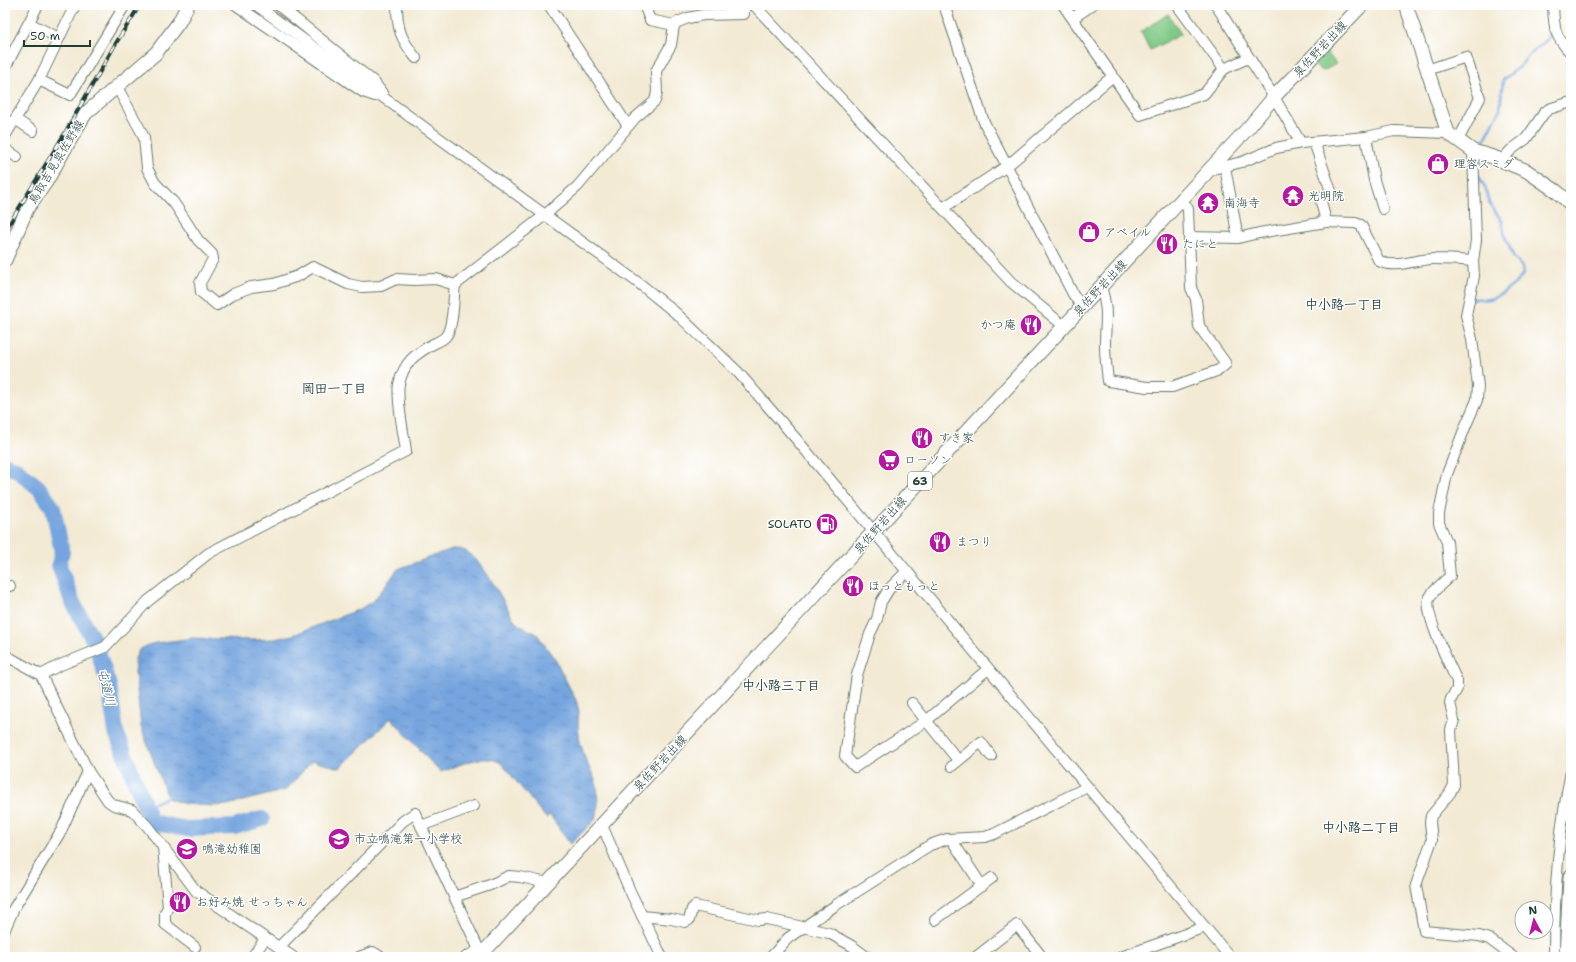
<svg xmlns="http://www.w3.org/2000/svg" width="1576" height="962" font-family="'Shantell Sans','Klee One',sans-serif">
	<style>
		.park { fill: #7fc986; stroke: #4f835d }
		.water { fill: url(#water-ripples); stroke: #4a7089 }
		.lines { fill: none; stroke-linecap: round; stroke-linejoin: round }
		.stream { stroke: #74a4de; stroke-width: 2.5 }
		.river { stroke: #74a4de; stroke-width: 16 }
		.minor-casing { stroke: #697a6c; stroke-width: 12 }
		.major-casing { stroke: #697a6c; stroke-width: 15 }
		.highway-casing { stroke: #697a6c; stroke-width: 17 }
		.minor { stroke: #fff; stroke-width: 10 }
		.major { stroke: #fff; stroke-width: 13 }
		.highway { stroke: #fff; stroke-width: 15 }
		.rail-casing { stroke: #1f3d34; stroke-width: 4 }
		.rail { stroke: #fff; stroke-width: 2.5; stroke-dasharray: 8; stroke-linecap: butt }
		.labels { text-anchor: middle; stroke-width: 3; stroke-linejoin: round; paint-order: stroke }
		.shield { fill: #fff; stroke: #627771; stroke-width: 1 }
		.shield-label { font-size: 11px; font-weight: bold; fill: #1f3d34 }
		.street-label { font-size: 12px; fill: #1f3d34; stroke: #fff }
		.poi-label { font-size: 12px; fill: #1f3d34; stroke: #fff; text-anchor: start }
		.neighbourhood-label { font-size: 13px; font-weight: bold; fill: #1f3d34; stroke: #fff }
		.water-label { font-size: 13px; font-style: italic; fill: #3d6170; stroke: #fff }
	</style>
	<defs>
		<pattern id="water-ripples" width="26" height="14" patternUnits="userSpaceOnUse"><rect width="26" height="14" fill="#74a4de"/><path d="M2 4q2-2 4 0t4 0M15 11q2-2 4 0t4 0" fill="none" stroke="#5f87b5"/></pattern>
	</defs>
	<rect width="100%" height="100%" fill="#fff"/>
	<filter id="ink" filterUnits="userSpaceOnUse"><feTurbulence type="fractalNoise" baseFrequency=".025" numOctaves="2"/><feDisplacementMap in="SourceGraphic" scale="8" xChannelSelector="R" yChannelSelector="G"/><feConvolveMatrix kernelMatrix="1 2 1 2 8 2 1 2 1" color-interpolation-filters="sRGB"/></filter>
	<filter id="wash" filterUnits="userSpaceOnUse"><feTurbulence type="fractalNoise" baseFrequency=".012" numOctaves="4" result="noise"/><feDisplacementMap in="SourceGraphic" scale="16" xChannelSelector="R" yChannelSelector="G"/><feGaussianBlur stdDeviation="0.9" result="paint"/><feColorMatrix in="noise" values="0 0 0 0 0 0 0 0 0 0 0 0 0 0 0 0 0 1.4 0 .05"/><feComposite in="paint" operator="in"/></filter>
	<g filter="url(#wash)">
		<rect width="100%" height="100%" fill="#f3ead4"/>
		<g class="park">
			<path d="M 1168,14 L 1181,34 L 1150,50 L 1141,32 Z"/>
			<path d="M 1325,50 L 1336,64 L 1323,71 L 1311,63 Z"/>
		</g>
		<path class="water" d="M 452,549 C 457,549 462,549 467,552 C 484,562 504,603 515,621 L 519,625 L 537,634 L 556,661 L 576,700 L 579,711 L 578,725 L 580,742 L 586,761 L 593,775 L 597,786 L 598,805 L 595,820 L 570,844 L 550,815 L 546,818 L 502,764 C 485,751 458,766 440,772 L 391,718 L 340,768 L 312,761 L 286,790 L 227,805 L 212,806 L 185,804 L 169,799 L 163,786 L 141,727 L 134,661 L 139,650 L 148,645 L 156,643 L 193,638 L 251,640 L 274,639 L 293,635 L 360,609 L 374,600 L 398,569 Z"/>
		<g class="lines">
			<g class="stream">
				<path d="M 1480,149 L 1500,110 L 1503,80 L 1520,66 L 1530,54 L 1548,39 L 1549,36 L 1548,5"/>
				<path d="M 1472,300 L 1474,298 C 1479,299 1485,300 1490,299 C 1500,297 1519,282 1523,274 L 1522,267 L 1514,258 L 1505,237 L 1502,221 L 1489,203 L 1485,187 L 1478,175"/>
				<path d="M 146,806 L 168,797"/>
			</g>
			<path class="river" d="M 5,464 L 8,467 L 16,469 L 39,488 L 53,508 L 62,552 L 59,565 L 72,601 L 96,645 L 109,686 L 116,732 L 151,822 L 187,829 L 234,827 L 262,819"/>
		</g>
	</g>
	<g filter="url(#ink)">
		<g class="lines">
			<g class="minor-casing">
				<g id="minor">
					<path d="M 236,5 L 363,92 L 375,96"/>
					<path d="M 256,5 L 640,284 L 677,314 L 737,371 L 797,440 L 1230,957"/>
					<path d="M 278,5 L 374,82 L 382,93"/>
					<path d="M 397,5 C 397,30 401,39 416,58"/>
					<path d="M 549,5 L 628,126"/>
					<path d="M 644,5 L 650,20 L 674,25"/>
					<path d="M 754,5 L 1011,282 L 1064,326"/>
					<path d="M 944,5 L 984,122 L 1073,294 L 1082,307"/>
					<path d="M 1063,5 L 1140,115 L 1204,94 L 1224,69 L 1248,58"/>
					<path d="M 1177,5 L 1224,69"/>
					<path d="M 1216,5 L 1274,97 L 1301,143 L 1366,137 L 1394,131 L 1448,133"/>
					<path d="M 1553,5 C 1554,28 1554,36 1571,53"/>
					<path d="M 1073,18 L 1092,5"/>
					<path d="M 29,23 L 59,38"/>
					<path d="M 5,68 L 38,5"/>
					<path d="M 1427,70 L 1466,57 L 1480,98 L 1458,140"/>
					<path d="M 39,80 L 70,95 L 125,5"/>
					<path d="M 117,87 L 141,131 L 144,138 L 147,168 L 155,183 L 174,203 L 198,240 L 212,254 L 213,259 L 200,283 L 201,292 L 217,305 L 233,294 L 251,287 L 274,284 L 298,276 L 313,267 L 348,284 L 362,287 L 381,286 L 396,279 L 414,280 L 436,279 L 455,285 L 545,215 L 578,186 L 635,118 L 655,101 L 657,92 L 656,71 L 671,45 L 674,25 L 678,22 L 688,18 L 703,15 L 744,14 L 744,5"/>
					<path d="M 15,119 L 33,131"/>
					<path d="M 5,136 L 39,80 L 75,5"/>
					<path d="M 1366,137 L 1374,180 L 1383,209"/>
					<path d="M 5,149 L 17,157"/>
					<path d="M 1473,151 L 1476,240 L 1473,261 L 1474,276 L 1466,315 L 1472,339 L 1478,386 L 1477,400 L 1466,425 L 1447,474 L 1439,513 L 1439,523 L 1447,542 L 1450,576 C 1444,582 1432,591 1429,599 C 1424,614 1450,666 1457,681 L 1457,689 L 1451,699 L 1450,703 L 1454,720 L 1451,730 L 1454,785 L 1450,793 L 1431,816 L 1430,822 L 1432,840 L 1416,885 L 1424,931 L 1479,936 L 1489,939 L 1513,957"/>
					<path d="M 1502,160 L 1511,150 L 1526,139 L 1544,113 L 1549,109 L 1571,102"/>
					<path d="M 1225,167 L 1238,238"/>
					<path d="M 1209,170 L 1242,162 L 1276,148 L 1301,143"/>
					<path d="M 943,208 L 1007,166 L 1113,76"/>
					<path d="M 1326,222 L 1355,223 L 1361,225 L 1379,261 C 1398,270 1416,258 1435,259 C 1448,259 1461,260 1473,261"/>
					<path d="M 1189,237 L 1238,238 L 1259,233 L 1326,222 L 1320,197 L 1332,194 L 1314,142"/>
					<path d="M 1101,287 C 1109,310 1105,323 1105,346 C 1105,358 1107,370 1108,381 L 1147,387 L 1172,387 L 1219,370 L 1226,364 L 1199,326 L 1196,299 L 1191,288 L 1188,209 L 1182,200"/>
					<path d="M 907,571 L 889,589 L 881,602 L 877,619 L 870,634 L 857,675 L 845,756 L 855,767 L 926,721 L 988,669"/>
					<path d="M 5,586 L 10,586"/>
					<path d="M 5,655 L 41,675 L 88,771 L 108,801 L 114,805 L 132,810 L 148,827 L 196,891 L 293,957"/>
					<path d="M 41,675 L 58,666 L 105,647 L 148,601 L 209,553 L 406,451 C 404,435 396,399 399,384 C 404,362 414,355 433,344 C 437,342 443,340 446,336 C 454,325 453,299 455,285"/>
					<path d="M 912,703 L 958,760"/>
					<path d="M 952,766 L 981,742 L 991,756"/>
					<path d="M 602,825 L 630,891 L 662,957"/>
					<path d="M 421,826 L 474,806"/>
					<path d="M 951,839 L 982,886"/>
					<path d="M 163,847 L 168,907 L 165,913 L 165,924 L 195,947"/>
					<path d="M 454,897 L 490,885 L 509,876 L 520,877 L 548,883"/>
					<path d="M 642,916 L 671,919 L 685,922 L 689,920 L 692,909 L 695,906 L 758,920 L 767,919 L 829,933 L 852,946 L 867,957"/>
					<path d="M 935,920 L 992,878"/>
					<path d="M 5,929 L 14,908 L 61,831 L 88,771"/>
					<path d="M 278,948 L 403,821 L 415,813 L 481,954"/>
					<path d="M 252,957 L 265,939"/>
					<path d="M 359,957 L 373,952 L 381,957"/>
					<path d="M 466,957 L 479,950"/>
					<path d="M 771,957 L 788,938 L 836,905 L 930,845 L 947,839 L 985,837 L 994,834 L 1087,787"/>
					<path d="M 976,957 L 1017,925 L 1042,957"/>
					<path d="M 1121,957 L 1205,927"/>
					<path d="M 1554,957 C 1554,895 1558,832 1571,772"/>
				</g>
			</g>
			<g class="major-casing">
				<g id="major">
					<path d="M 1406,5 L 1448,133 L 1473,151 L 1496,158 L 1527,171 L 1556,191 L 1571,204"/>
					<path d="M 5,260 L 27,209 L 46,182 L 82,119 L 86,113 L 156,53 L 179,22 L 188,5"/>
					<path d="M 479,957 L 1249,127 L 1274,97 L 1362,5"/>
				</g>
			</g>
			<g class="highway-casing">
				<path id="highway" d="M 1567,957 L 1571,877"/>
			</g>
			<use href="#minor" class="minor"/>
			<use href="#major" class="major"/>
			<use href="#highway" class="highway"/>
			<g class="rail-casing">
				<path id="rail" d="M 5,231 L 65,133 L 116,43 L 140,5"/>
			</g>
			<use href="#rail" class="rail"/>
		</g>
	</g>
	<defs>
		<g id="shop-disc" transform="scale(1.15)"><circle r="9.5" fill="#b5179e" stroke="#fff"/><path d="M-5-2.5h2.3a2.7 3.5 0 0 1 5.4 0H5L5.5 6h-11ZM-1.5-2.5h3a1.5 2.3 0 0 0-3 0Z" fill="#fff"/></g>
		<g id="temple-disc" transform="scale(1.15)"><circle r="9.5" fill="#b5179e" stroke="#fff"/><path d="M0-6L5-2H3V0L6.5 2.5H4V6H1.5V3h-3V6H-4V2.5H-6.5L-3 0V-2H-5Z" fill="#fff"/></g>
		<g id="restaurant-disc" transform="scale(1.15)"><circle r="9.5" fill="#b5179e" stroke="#fff"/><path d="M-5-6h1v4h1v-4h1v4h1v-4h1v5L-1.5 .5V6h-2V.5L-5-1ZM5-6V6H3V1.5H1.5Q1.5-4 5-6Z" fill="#fff"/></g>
		<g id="supermarket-disc" transform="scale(1.15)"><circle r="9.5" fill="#b5179e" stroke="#fff"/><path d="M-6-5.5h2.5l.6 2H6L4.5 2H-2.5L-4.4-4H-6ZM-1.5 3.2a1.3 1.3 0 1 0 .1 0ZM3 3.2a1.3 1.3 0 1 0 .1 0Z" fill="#fff"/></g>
		<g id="fuel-disc" transform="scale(1.15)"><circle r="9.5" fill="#b5179e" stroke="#fff"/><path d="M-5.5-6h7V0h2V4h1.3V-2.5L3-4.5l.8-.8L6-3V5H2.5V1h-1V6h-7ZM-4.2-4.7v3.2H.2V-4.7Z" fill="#fff"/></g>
		<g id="school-disc" transform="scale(1.15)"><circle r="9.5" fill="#b5179e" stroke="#fff"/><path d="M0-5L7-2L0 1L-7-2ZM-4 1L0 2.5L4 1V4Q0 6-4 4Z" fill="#fff"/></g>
	</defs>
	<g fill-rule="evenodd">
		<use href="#shop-disc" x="1438" y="164"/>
		<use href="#temple-disc" x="1293" y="196"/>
		<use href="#temple-disc" x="1208" y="203"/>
		<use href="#shop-disc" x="1089" y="232"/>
		<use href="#restaurant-disc" x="1167" y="244"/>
		<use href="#restaurant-disc" x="1031" y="325"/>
		<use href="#restaurant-disc" x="922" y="438"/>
		<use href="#supermarket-disc" x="889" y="460"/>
		<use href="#fuel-disc" x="827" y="524"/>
		<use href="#restaurant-disc" x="940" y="542"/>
		<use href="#restaurant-disc" x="853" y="586"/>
		<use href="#school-disc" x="339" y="839"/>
		<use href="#school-disc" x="187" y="849"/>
		<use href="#restaurant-disc" x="180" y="902"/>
	</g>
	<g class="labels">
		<rect class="shield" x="908" y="472" width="24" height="18" rx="3"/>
		<g class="shield-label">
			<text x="920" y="485">63</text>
		</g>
		<g class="street-label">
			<text transform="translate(1320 49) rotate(-47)" y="4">泉佐野岩出線</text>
			<text transform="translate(56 162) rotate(-59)" y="4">鳥取吉見泉佐野線</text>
			<text transform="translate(1100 288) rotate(-47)" y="4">泉佐野岩出線</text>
			<text transform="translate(880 525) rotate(-48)" y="4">泉佐野岩出線</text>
			<text transform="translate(660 763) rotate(-47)" y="4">泉佐野岩出線</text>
		</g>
		<g class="poi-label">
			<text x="1454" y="168">理容スミダ</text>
			<text x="1308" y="200">光明院</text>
			<text x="1224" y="207">南海寺</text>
			<text x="1104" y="236">アベイル</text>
			<text x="1182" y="248">たにと</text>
			<text x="1016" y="329" text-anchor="end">かつ庵</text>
			<text x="938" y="442">すき家</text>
			<text x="904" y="464">ローソン</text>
			<text x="812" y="528" text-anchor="end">SOLATO</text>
			<text x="956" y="546">まつり</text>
			<text x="868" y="590">ほっともっと</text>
			<text x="354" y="843">市立鳴滝第一小学校</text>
			<text x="202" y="853">鳴滝幼稚園</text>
			<text x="196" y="906">お好み焼 せっちゃん</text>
		</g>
		<g class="neighbourhood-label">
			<text x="1344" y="309">中小路一丁目</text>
			<text x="334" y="393">岡田一丁目</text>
			<text x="781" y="690">中小路三丁目</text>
			<text x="1361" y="832">中小路二丁目</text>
		</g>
		<g class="water-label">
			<text transform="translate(107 687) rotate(76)" y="5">屯道川</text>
		</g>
	</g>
	<rect width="1576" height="962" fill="none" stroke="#fff" stroke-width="20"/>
	<g transform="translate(1534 920) rotate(353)"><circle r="19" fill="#ffffff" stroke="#a5b1ae"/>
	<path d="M0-3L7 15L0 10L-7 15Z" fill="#b5179e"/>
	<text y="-6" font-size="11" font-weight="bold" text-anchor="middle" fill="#1f3d34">N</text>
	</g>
	<path d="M24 40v6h66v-6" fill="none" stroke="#1f3d34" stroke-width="2"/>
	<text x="30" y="40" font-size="12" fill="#1f3d34" stroke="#ffffff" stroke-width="3" paint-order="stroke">50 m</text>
</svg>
